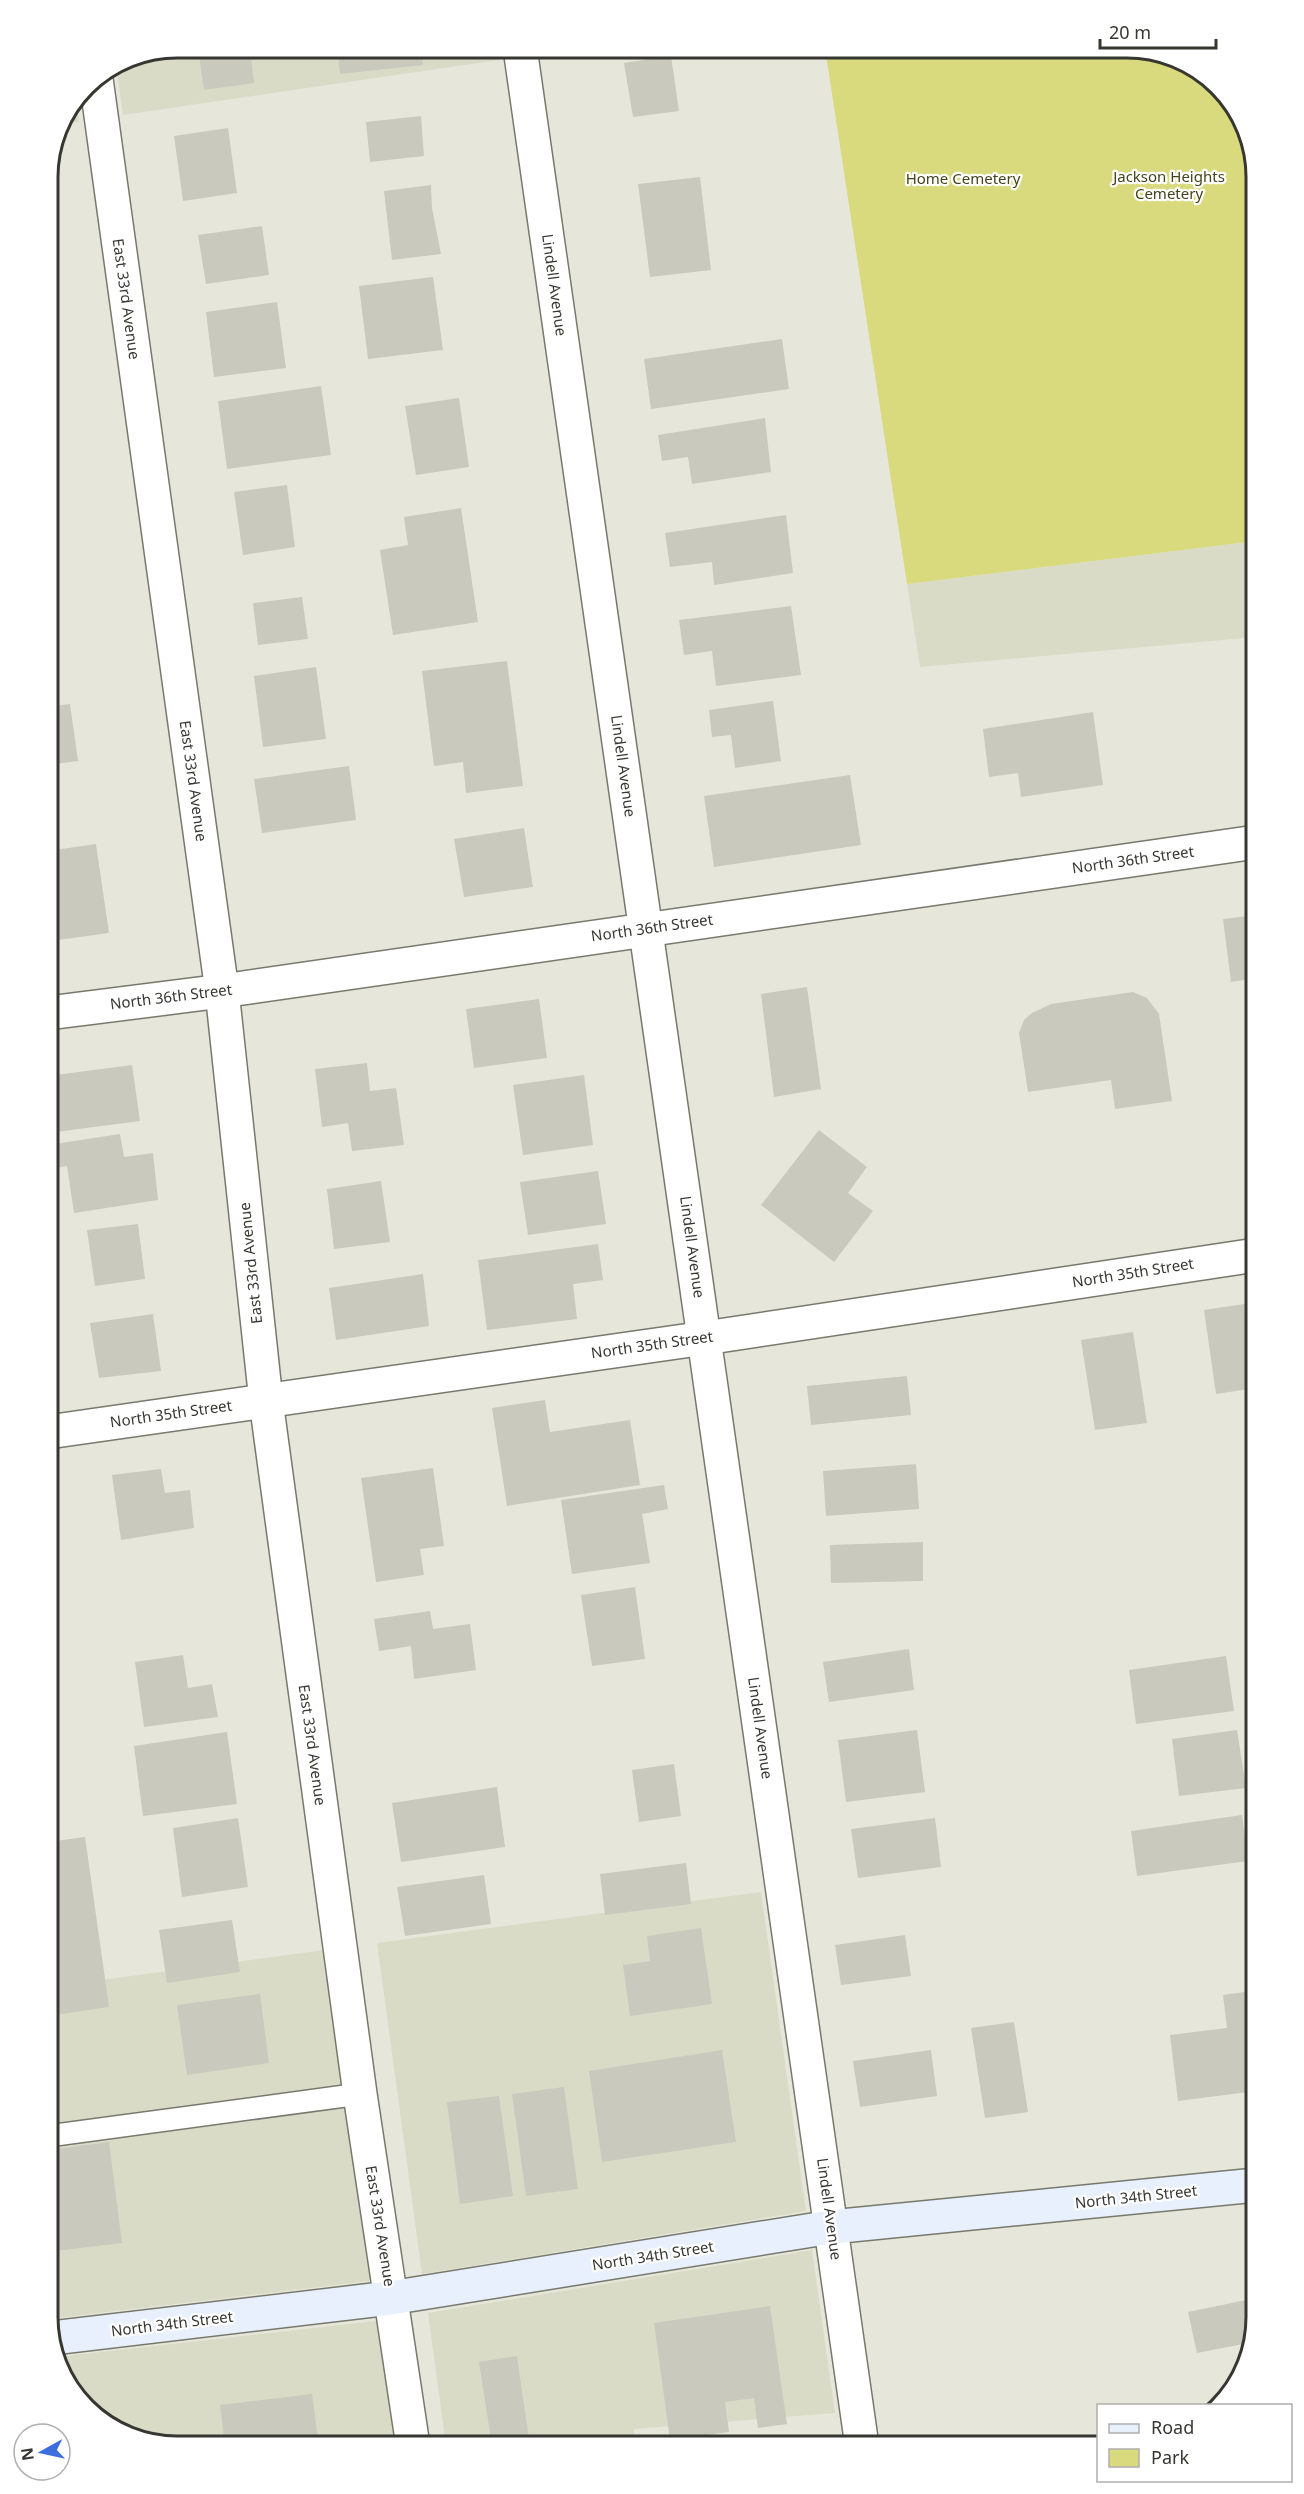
<svg xmlns="http://www.w3.org/2000/svg" width="1304" height="2494" font-family="'Noto Sans',sans-serif">
	<style>
		.built { fill: #dadbc7 }
		.green { fill: #d9da7d }
		.building { fill: #c9cabd }
		.lines { fill: none; stroke-linecap: round; stroke-linejoin: round }
		.lane-casing { stroke: #78796d; stroke-width: 24 }
		.street-casing { stroke: #78796d; stroke-width: 36 }
		.secondary-casing { stroke: #78796d; stroke-width: 36 }
		.lane { stroke: #fff; stroke-width: 21 }
		.street { stroke: #fff; stroke-width: 33 }
		.secondary { stroke: #e9f0fd; stroke-width: 33 }
		.labels { text-anchor: middle; stroke-width: 4.5; stroke-linejoin: round; paint-order: stroke }
		.park-label { font-size: 15px; fill: #44441c; stroke: #fff }
		.street-label { font-size: 15px; fill: #373732; stroke: #fff }
		.rim { fill: none; stroke: #373732; stroke-width: 3 }
	</style>
	<rect width="100%" height="100%" fill="#e6e7da"/>
	<g class="built">
		<path d="M 177,48 L 497,48 L 499,60 L 123,115 L 116,66 L 128,58 Z"/>
		<path d="M 76,101 L 79,122 L 60,124 Z"/>
		<path d="M 1256,541 L 1256,637 L 920,667 L 907,584 Z"/>
		<path d="M 761,1892 L 806,2211 L 422,2274 L 377,1943 Z"/>
		<path d="M 332,1949 L 378,2280 L 48,2319 L 48,1987 Z"/>
		<path d="M 812,2250 L 835,2413 L 634,2429 L 635,2446 L 446,2446 L 428,2313 Z"/>
		<path d="M 384,2320 L 401,2446 L 169,2446 L 105,2424 L 58,2367 L 56,2357 Z"/>
	</g>
	<path class="green" d="M 825,48 L 1136,48 L 1199,70 L 1246,127 L 1256,177 L 1256,541 L 907,584 Z"/>
	<g class="building">
		<path d="M 198,48 L 250,48 L 254,83 L 204,90 Z"/>
		<path d="M 337,48 L 421,48 L 423,65 L 340,74 Z"/>
		<path d="M 671,56 L 679,111 L 633,117 L 624,63 Z"/>
		<path d="M 421,116 L 424,156 L 370,162 L 366,122 Z"/>
		<path d="M 228,128 L 237,193 L 183,201 L 174,136 Z"/>
		<path d="M 700,177 L 711,270 L 650,277 L 638,184 Z"/>
		<path d="M 431,185 L 432,208 L 441,254 L 392,260 L 384,191 Z"/>
		<path d="M 262,226 L 269,275 L 206,284 L 198,235 Z"/>
		<path d="M 433,277 L 443,350 L 368,359 L 359,286 Z"/>
		<path d="M 277,302 L 286,368 L 214,377 L 206,312 Z"/>
		<path d="M 782,339 L 789,389 L 651,409 L 644,359 Z"/>
		<path d="M 321,386 L 331,455 L 227,469 L 218,401 Z"/>
		<path d="M 459,398 L 469,467 L 416,475 L 405,406 Z"/>
		<path d="M 765,418 L 771,472 L 692,484 L 688,457 L 662,461 L 658,435 Z"/>
		<path d="M 287,485 L 295,547 L 243,555 L 234,492 Z"/>
		<path d="M 461,508 L 478,622 L 393,635 L 380,550 L 408,545 L 404,517 Z"/>
		<path d="M 786,515 L 793,573 L 714,585 L 712,562 L 670,567 L 665,533 Z"/>
		<path d="M 302,597 L 308,639 L 258,645 L 253,603 Z"/>
		<path d="M 791,606 L 801,675 L 716,686 L 712,651 L 684,655 L 679,620 Z"/>
		<path d="M 507,661 L 523,786 L 466,793 L 463,762 L 434,766 L 422,671 Z"/>
		<path d="M 316,667 L 326,739 L 263,747 L 254,676 Z"/>
		<path d="M 773,701 L 781,761 L 735,768 L 731,735 L 712,737 L 709,710 Z"/>
		<path d="M 70,704 L 78,761 L 48,765 L 48,707 Z"/>
		<path d="M 1093,712 L 1103,785 L 1021,797 L 1018,773 L 989,777 L 983,729 Z"/>
		<path d="M 349,766 L 356,820 L 262,833 L 254,779 Z"/>
		<path d="M 850,775 L 861,845 L 714,867 L 704,796 Z"/>
		<path d="M 524,828 L 533,887 L 464,897 L 454,839 Z"/>
		<path d="M 96,844 L 109,933 L 51,941 L 48,924 L 48,851 Z"/>
		<path d="M 1256,915 L 1256,978 L 1231,982 L 1223,919 Z"/>
		<path d="M 807,987 L 821,1089 L 774,1097 L 761,994 Z"/>
		<path d="M 1133,992 L 1147,998 L 1159,1014 L 1172,1101 L 1115,1109 L 1111,1080 L 1028,1092 L 1019,1033 L 1024,1020 L 1032,1013 L 1051,1004 Z"/>
		<path d="M 539,999 L 547,1058 L 474,1068 L 466,1009 Z"/>
		<path d="M 367,1063 L 370,1091 L 396,1088 L 404,1145 L 352,1151 L 348,1123 L 322,1127 L 315,1069 Z"/>
		<path d="M 132,1065 L 140,1121 L 48,1133 L 48,1076 Z"/>
		<path d="M 584,1075 L 593,1145 L 523,1155 L 513,1085 Z"/>
		<path d="M 1256,1113 L 1256,1184 L 1255,1184 L 1245,1114 Z"/>
		<path d="M 819,1130 L 867,1167 L 848,1193 L 873,1211 L 834,1262 L 761,1205 Z"/>
		<path d="M 120,1134 L 124,1157 L 153,1153 L 158,1200 L 74,1213 L 67,1166 L 48,1169 L 48,1145 Z"/>
		<path d="M 598,1171 L 606,1224 L 528,1235 L 520,1182 Z"/>
		<path d="M 381,1181 L 390,1242 L 334,1249 L 327,1189 Z"/>
		<path d="M 138,1224 L 145,1279 L 95,1286 L 87,1230 Z"/>
		<path d="M 598,1244 L 603,1280 L 573,1284 L 577,1319 L 487,1330 L 478,1260 Z"/>
		<path d="M 423,1274 L 429,1326 L 336,1340 L 329,1288 Z"/>
		<path d="M 1251,1303 L 1256,1340 L 1256,1388 L 1216,1394 L 1204,1310 Z"/>
		<path d="M 153,1314 L 161,1371 L 99,1378 L 90,1323 Z"/>
		<path d="M 1133,1332 L 1147,1423 L 1095,1430 L 1081,1340 Z"/>
		<path d="M 907,1376 L 911,1415 L 811,1425 L 807,1386 Z"/>
		<path d="M 545,1400 L 550,1432 L 630,1420 L 640,1485 L 507,1506 L 492,1408 Z"/>
		<path d="M 916,1464 L 919,1509 L 826,1516 L 823,1471 Z"/>
		<path d="M 433,1468 L 444,1546 L 420,1549 L 424,1575 L 376,1582 L 361,1478 Z"/>
		<path d="M 161,1469 L 165,1493 L 190,1490 L 194,1528 L 121,1540 L 112,1475 Z"/>
		<path d="M 664,1485 L 668,1509 L 642,1514 L 650,1563 L 572,1574 L 561,1500 Z"/>
		<path d="M 923,1542 L 923,1581 L 831,1583 L 830,1545 Z"/>
		<path d="M 635,1587 L 645,1659 L 592,1666 L 581,1595 Z"/>
		<path d="M 430,1611 L 433,1629 L 470,1624 L 476,1670 L 414,1679 L 411,1646 L 379,1651 L 374,1619 Z"/>
		<path d="M 909,1649 L 914,1690 L 829,1702 L 823,1662 Z"/>
		<path d="M 183,1655 L 188,1688 L 212,1684 L 218,1717 L 144,1727 L 135,1662 Z"/>
		<path d="M 1226,1656 L 1234,1711 L 1136,1724 L 1129,1670 Z"/>
		<path d="M 917,1730 L 925,1792 L 846,1802 L 838,1740 Z"/>
		<path d="M 1237,1730 L 1246,1788 L 1179,1796 L 1172,1739 Z"/>
		<path d="M 227,1732 L 237,1804 L 143,1816 L 134,1746 Z"/>
		<path d="M 674,1764 L 681,1816 L 639,1822 L 632,1770 Z"/>
		<path d="M 497,1787 L 505,1847 L 401,1862 L 392,1803 Z"/>
		<path d="M 1242,1815 L 1248,1861 L 1137,1876 L 1131,1831 Z"/>
		<path d="M 238,1818 L 248,1887 L 182,1897 L 173,1828 Z"/>
		<path d="M 935,1818 L 941,1867 L 858,1878 L 851,1829 Z"/>
		<path d="M 85,1837 L 109,2007 L 48,2016 L 48,1842 Z"/>
		<path d="M 686,1863 L 691,1904 L 605,1915 L 600,1874 Z"/>
		<path d="M 484,1875 L 491,1924 L 405,1936 L 397,1887 Z"/>
		<path d="M 232,1920 L 240,1972 L 167,1983 L 159,1930 Z"/>
		<path d="M 701,1928 L 712,2004 L 630,2016 L 623,1965 L 650,1961 L 647,1936 Z"/>
		<path d="M 905,1935 L 911,1976 L 841,1985 L 835,1945 Z"/>
		<path d="M 1251,1991 L 1256,2030 L 1256,2091 L 1178,2101 L 1170,2035 L 1227,2028 L 1223,1995 Z"/>
		<path d="M 260,1994 L 269,2063 L 187,2075 L 177,2005 Z"/>
		<path d="M 1014,2022 L 1028,2112 L 985,2118 L 971,2028 Z"/>
		<path d="M 722,2050 L 736,2142 L 602,2162 L 589,2071 Z"/>
		<path d="M 931,2050 L 937,2096 L 860,2107 L 853,2061 Z"/>
		<path d="M 564,2087 L 578,2189 L 526,2196 L 512,2094 Z"/>
		<path d="M 499,2096 L 513,2196 L 460,2204 L 447,2102 Z"/>
		<path d="M 109,2142 L 122,2243 L 48,2252 L 48,2150 Z"/>
		<path d="M 1251,2299 L 1255,2319 L 1248,2343 L 1197,2353 L 1188,2312 Z"/>
		<path d="M 770,2306 L 787,2424 L 758,2428 L 754,2398 L 725,2402 L 729,2432 L 670,2440 L 654,2323 Z"/>
		<path d="M 517,2356 L 530,2446 L 492,2446 L 479,2362 Z"/>
		<path d="M 312,2394 L 319,2446 L 225,2446 L 220,2405 Z"/>
	</g>
	<g class="lines">
		<g class="lane-casing">
			<path id="lane" d="M 48,2136 L 360,2094"/>
		</g>
		<g class="street-casing">
			<g id="street">
				<path d="M 520,48 L 862,2446"/>
				<path d="M 96,79 L 222,991 L 266,1401 L 360,2094 L 413,2446"/>
				<path d="M 48,1013 L 222,991 L 1256,842"/>
				<path d="M 48,1432 L 705,1338 L 1256,1255"/>
			</g>
		</g>
		<g class="secondary-casing">
			<path id="secondary" d="M 52,2338 L 390,2298 L 831,2227 L 1256,2185"/>
		</g>
		<use href="#lane" class="lane"/>
		<use href="#street" class="street"/>
		<use href="#secondary" class="secondary"/>
	</g>
	<g class="labels">
		<g class="park-label">
			<text x="1169" y="182">Jackson Heights<tspan x="1169" dy="17">Cemetery</tspan></text>
			<text x="963" y="184">Home Cemetery</text>
		</g>
		<g class="street-label">
			<text transform="translate(554 285) rotate(82)" y="5">Lindell Avenue</text>
			<text transform="translate(126 299) rotate(82)" y="5">East 33rd Avenue</text>
			<text transform="translate(623 766) rotate(82)" y="5">Lindell Avenue</text>
			<text transform="translate(193 781) rotate(82)" y="5">East 33rd Avenue</text>
			<text transform="translate(1133 860) rotate(-8)" y="5">North 36th Street</text>
			<text transform="translate(652 928) rotate(-8)" y="5">North 36th Street</text>
			<text transform="translate(171 997) rotate(-7)" y="5">North 36th Street</text>
			<text transform="translate(692 1247) rotate(82)" y="5">Lindell Avenue</text>
			<text transform="translate(251 1263) rotate(-96)" y="5">East 33rd Avenue</text>
			<text transform="translate(1133 1273) rotate(-9)" y="5">North 35th Street</text>
			<text transform="translate(652 1345) rotate(-8)" y="5">North 35th Street</text>
			<text transform="translate(171 1414) rotate(-8)" y="5">North 35th Street</text>
			<text transform="translate(760 1728) rotate(82)" y="5">Lindell Avenue</text>
			<text transform="translate(312 1745) rotate(82)" y="5">East 33rd Avenue</text>
			<text transform="translate(1136 2197) rotate(-6)" y="5">North 34th Street</text>
			<text transform="translate(829 2209) rotate(82)" y="5">Lindell Avenue</text>
			<text transform="translate(380 2226) rotate(81)" y="5">East 33rd Avenue</text>
			<text transform="translate(653 2256) rotate(-9)" y="5">North 34th Street</text>
			<text transform="translate(172 2324) rotate(-7)" y="5">North 34th Street</text>
		</g>
	</g>
	<path d="M0 0H1304V2494H0ZM177 58H1127A119 119 0 0 1 1246 177V2317A119 119 0 0 1 1127 2436H177A119 119 0 0 1 58 2317V177A119 119 0 0 1 177 58Z" fill="#fff" fill-rule="evenodd"/>
	<path class="rim" d="M177 58H1127A119 119 0 0 1 1246 177V2317A119 119 0 0 1 1127 2436H177A119 119 0 0 1 58 2317V177A119 119 0 0 1 177 58Z"/>
	<rect x="1097" y="2404" width="195" height="78" fill="#ffffff" stroke="#afafad" stroke-width="1.5"/>
	<rect x="1109" y="2424" width="30" height="9" fill="#e9f0fd" stroke="#afafad" stroke-width="1.5"/>
	<text x="1151" y="2434" font-size="18" fill="#373732">Road</text>
	<rect x="1109" y="2449" width="30" height="18" fill="#d9da7d" stroke="#afafad" stroke-width="1.5"/>
	<text x="1151" y="2464" font-size="18" fill="#373732">Park</text>
	<g transform="translate(42 2452) rotate(262)"><circle r="28" fill="#ffffff" stroke="#afafad" stroke-width="1.5"/>
	<path d="M0-4.5L10 22L0 15L-10 22Z" fill="#3d6ede"/>
	<text y="-9" font-size="16" font-weight="bold" text-anchor="middle" fill="#373732">N</text>
	</g>
	<path d="M1100 39v9h116v-9" fill="none" stroke="#373732" stroke-width="3"/>
	<text x="1109" y="39" font-size="18" fill="#373732" stroke="#ffffff" stroke-width="4.5" paint-order="stroke">20 m</text>
</svg>
